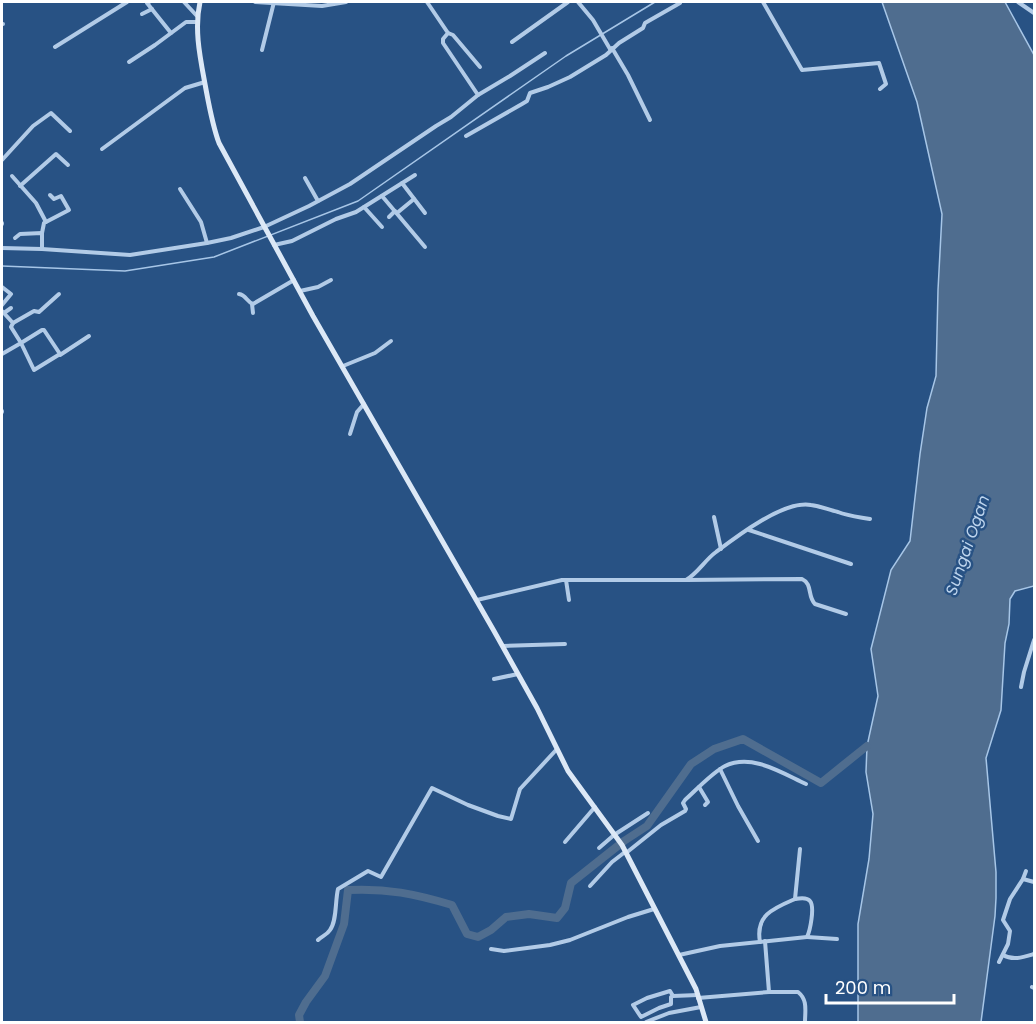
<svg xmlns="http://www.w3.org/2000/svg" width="1036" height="1024" font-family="Poppins,sans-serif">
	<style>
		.water { fill: #4f6d8f; stroke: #a7c6e7; stroke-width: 1.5 }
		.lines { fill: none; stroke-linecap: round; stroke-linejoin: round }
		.stream { stroke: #a7c6e7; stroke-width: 1.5 }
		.river { stroke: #4f6d8f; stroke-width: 8 }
		.street { stroke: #b2cbe7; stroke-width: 4 }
		.secondary { stroke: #dce8f6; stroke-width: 5 }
		.labels { text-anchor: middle; stroke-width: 5; stroke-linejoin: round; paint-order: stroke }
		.water-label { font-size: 16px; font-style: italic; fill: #bed5ee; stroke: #285284 }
	</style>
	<rect width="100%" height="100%" fill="#285284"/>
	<path class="water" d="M 882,2 L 1005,2 L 1034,55 L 1034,586 L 1015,591 L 1010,599 L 1009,624 L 1005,643 L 1001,710 L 986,758 L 996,872 L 996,898 L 995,916 L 981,1022 L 858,1022 L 858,924 L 869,859 L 873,814 L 866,772 L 867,746 L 878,696 L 871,649 L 891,570 L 910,541 L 920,454 L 927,408 L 936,376 L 938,290 L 942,214 L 917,102 Z"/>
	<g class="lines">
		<path class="stream" d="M 2,266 L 125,271 L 214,257 L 358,201 L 566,56 L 655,2"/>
		<path class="river" d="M 300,1022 L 299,1015 L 306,1002 L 325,976 L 344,924 L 348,890 C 387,888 415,894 452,905 L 467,934 L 478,937 L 491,930 L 506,917 L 529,914 L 557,918 L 565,908 L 571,883 L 624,841 L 647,826 L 691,764 L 714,749 L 743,739 L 821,783 L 867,746"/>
		<g class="street">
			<path d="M 149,2 L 147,3 L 171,33"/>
			<path d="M 184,2 L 197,16"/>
			<path d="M 255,2 L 322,6 L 346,2"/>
			<path d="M 427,2 L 448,33 L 443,39 L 443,43 L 478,95 L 510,76 L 545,53"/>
			<path d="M 578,2 L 593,20 L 610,49"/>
			<path d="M 763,2 L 802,70 L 879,63 L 886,84 L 880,89"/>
			<path d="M 1018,2 L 1034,13"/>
			<path d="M 142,14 L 152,9"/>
			<path d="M 2,24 L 3,24"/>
			<path d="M 448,33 L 453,35 L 480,67"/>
			<path d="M 512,42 L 568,2"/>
			<path d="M 55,47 L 127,2"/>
			<path d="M 612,48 L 628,75 L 650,120"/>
			<path d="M 262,50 L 274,2"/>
			<path d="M 129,62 L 155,45 L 186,22 L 198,22"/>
			<path d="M 466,136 L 522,104 L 527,101 L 530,93 L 548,87 L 570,77 L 606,55 L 619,43 L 643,28 L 645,23 L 680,3"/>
			<path d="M 102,149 L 185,88 L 205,82"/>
			<path d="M 2,160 L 33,126 L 51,113 L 70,131"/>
			<path d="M 12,176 L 36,203 L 46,222"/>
			<path d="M 305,178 L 318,201"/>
			<path d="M 402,183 L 425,213"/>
			<path d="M 20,186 L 56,154 L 68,165"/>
			<path d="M 180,189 L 201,222 L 207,243"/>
			<path d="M 382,196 L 425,247"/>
			<path d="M 364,207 L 382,227"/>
			<path d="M 397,213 L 414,199"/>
			<path d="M 389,217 L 395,211"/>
			<path d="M 2,224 L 2,223"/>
			<path d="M 42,233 L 44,223 L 69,210 L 61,196 L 54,199 L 50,195"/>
			<path d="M 15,238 L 20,234 L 42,233 L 42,249"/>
			<path d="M 274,245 L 292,241 L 336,219 L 356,212 L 415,175"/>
			<path d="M 2,248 L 42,249 L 130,255 L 207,243 L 231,238 L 264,227 L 309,206 L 350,184 L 436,126 L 451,117 L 478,95"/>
			<path d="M 2,287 L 11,294 L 2,305"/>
			<path d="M 300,291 L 318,287 L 331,280"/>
			<path d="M 239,294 C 246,295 247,302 253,304 L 294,280"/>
			<path d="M 252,304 L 253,313"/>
			<path d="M 2,311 L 13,323 L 11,327 L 21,343 L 42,330 L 44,330 L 60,354 L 34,370 L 21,343 L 2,354"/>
			<path d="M 4,313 L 11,308"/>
			<path d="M 13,323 L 34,311 L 39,312 L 59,294"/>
			<path d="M 60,355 L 89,336"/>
			<path d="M 343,366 L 375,353 L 391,341"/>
			<path d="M 2,412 L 2,411"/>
			<path d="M 350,434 L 357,412 L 364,404"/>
			<path d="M 714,517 L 721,549"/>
			<path d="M 749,530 L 851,564"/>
			<path d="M 566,580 L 569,600"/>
			<path d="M 686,580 L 802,579 C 813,584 807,596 815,604 L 846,614"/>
			<path d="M 477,600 L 562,580 L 686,580 C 698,573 705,560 716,552 C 737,536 784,500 811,505 C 820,506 829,510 838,512 C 848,516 859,517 870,519"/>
			<path d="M 503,646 L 565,644"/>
			<path d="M 494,679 L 518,674"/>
			<path d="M 1021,687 L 1024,672 L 1034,640"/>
			<path d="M 720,769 L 738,806 L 758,841"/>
			<path d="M 699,787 L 708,802 L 705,805"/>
			<path d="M 565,842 L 595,807"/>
			<path d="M 599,848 L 614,835 L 648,813"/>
			<path d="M 626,853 L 661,825 L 685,811 L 686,809 L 683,803 L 685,800 C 696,790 713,772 725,766 C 752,753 782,773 806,784"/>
			<path d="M 1023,879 L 1026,871"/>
			<path d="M 590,886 L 612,862 L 625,852"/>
			<path d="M 807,937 L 837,939"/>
			<path d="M 318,940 C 322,936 327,935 330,930 C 337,921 335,901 338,889 L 368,871 L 381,877 L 432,788 L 468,805 L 498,816 L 511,819 L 520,789 L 557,749"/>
			<path d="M 765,941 L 769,992"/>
			<path d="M 760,942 C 755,915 774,908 795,899"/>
			<path d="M 491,949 L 504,951 L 550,945 L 570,940 L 628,917 L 654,909"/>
			<path d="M 679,955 L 720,946 L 807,937 C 810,931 815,907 810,901 C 807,897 800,898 795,899 L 800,849"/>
			<path d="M 1003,955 C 1013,961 1024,957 1034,954"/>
			<path d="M 999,962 L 1008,944 L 1010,931 L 1003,920 L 1010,899 L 1023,879 L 1034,882"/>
			<path d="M 1032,987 L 1034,988"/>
			<path d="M 673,996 L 671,997 L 671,1004 L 659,1008 L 641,1017 L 633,1005 L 647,998 L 670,991 L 673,996 L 698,995"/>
			<path d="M 698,998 L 769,992 L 798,992 C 808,1000 805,1011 805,1022"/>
			<path d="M 646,1022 L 669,1013 L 701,1007"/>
		</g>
		<path class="secondary" d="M 200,2 C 194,29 200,57 205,84 C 209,105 212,124 219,143 L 313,316 L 494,631 L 537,708 L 568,771 L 622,845 L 696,989 L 706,1022"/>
	</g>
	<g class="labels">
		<g class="water-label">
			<text transform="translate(967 545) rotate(-71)" y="6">Sungai Ogan</text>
		</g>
	</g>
	<rect width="1036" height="1024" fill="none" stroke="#ffffff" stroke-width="6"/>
	<path d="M826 994v9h128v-9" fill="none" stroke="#ffffff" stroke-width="3"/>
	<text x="835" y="994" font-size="18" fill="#ffffff" stroke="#285284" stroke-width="4.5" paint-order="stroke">200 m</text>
</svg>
